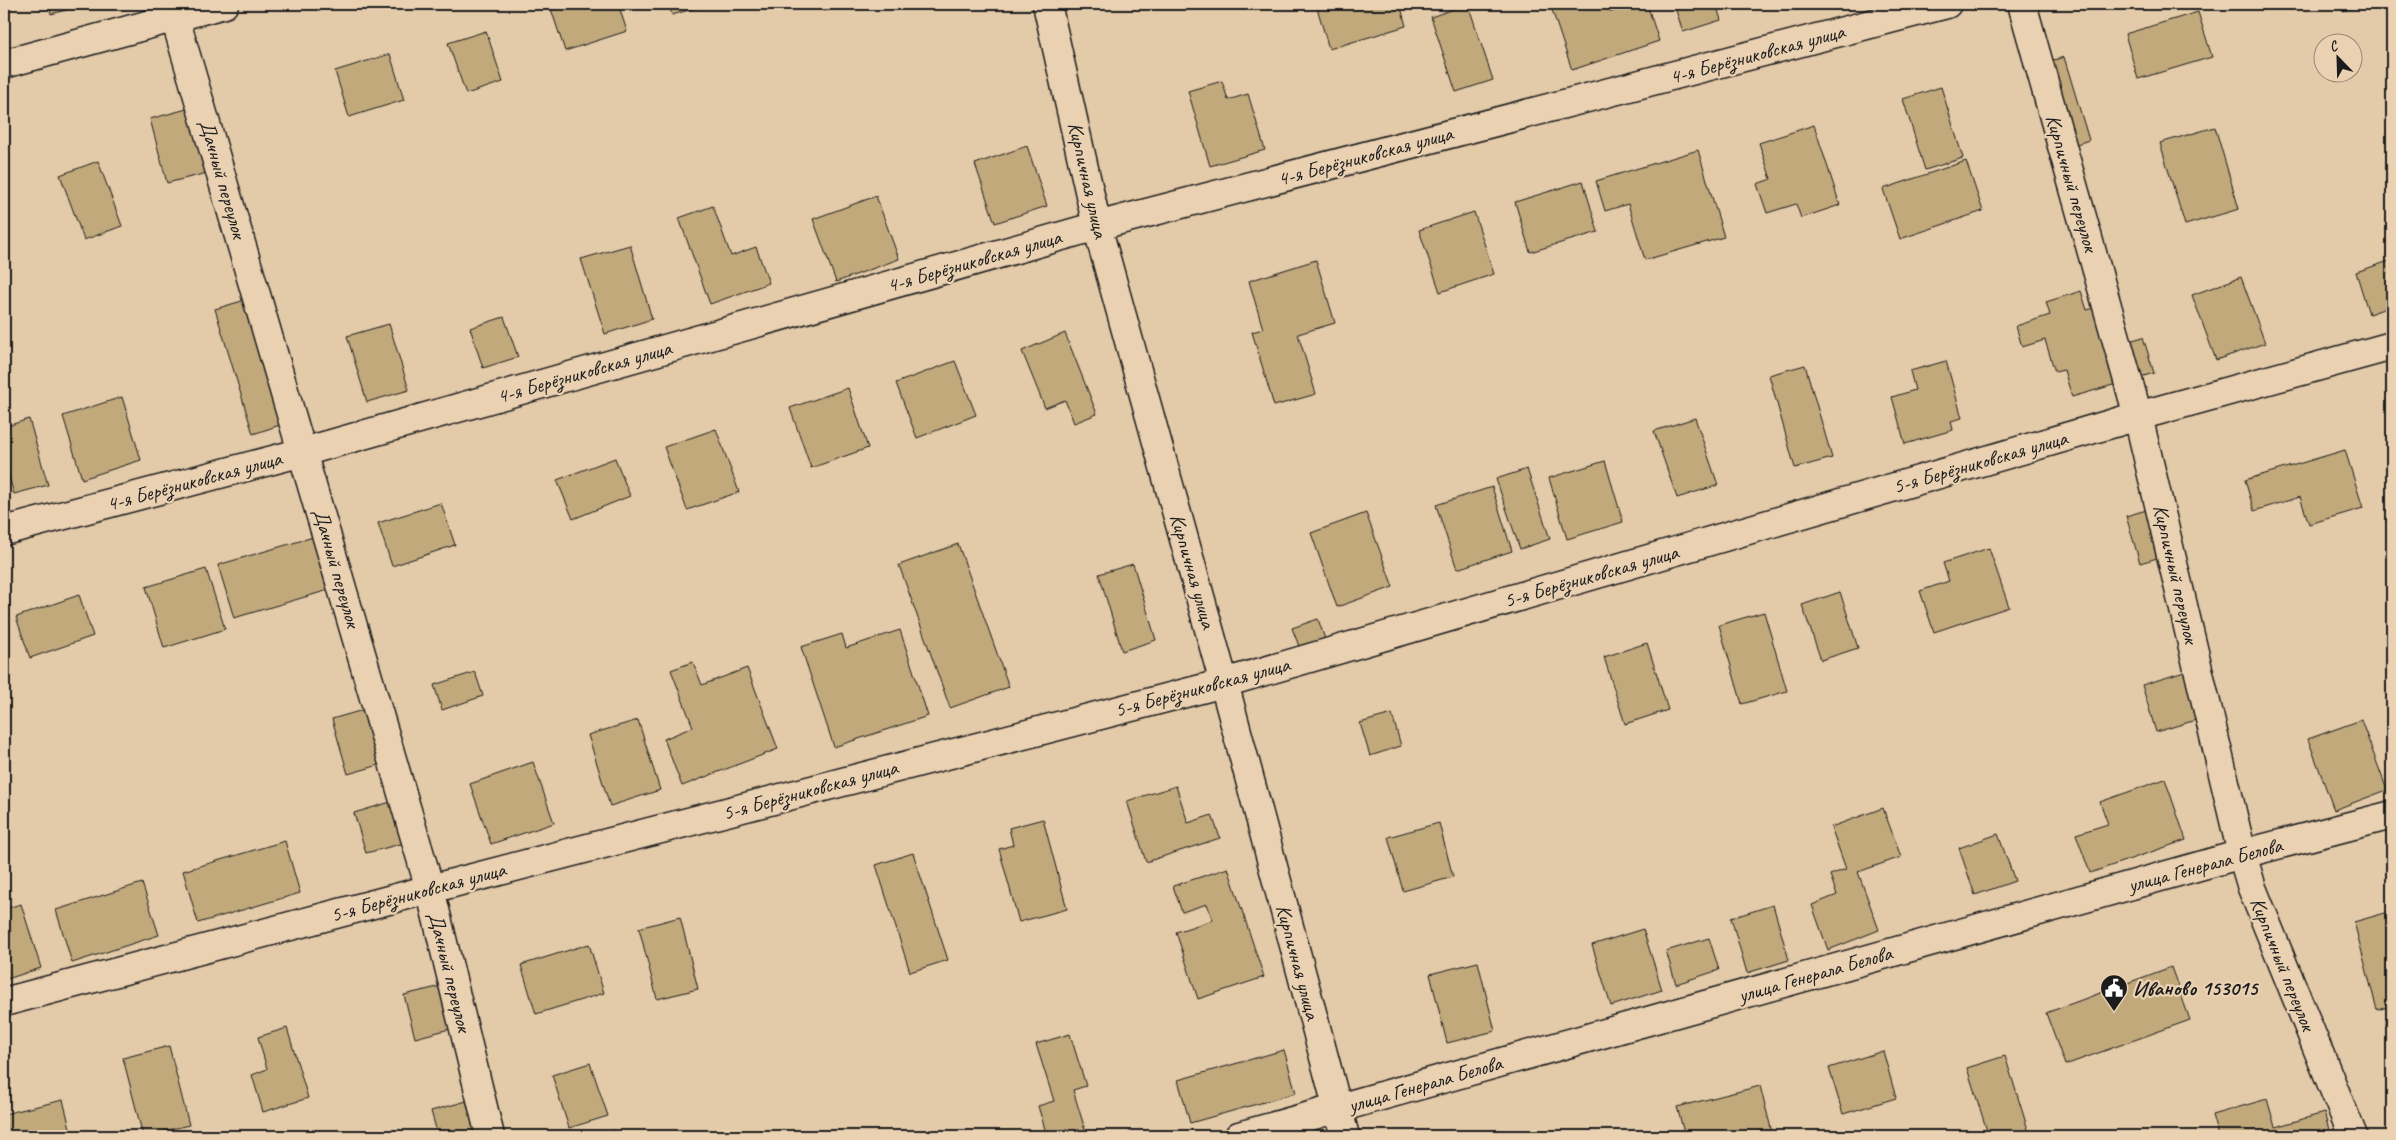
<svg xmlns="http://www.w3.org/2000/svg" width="2396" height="1140" font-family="Caveat,sans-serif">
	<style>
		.building { fill: #c1a97b; stroke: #1c1c1c }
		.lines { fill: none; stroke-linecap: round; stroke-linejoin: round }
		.street-casing { stroke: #1c1c1c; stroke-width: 31 }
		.secondary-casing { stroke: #1c1c1c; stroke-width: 31 }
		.street { stroke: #ead1b2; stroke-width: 28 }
		.secondary { stroke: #ead1b2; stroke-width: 28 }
		.labels { text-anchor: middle; stroke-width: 4.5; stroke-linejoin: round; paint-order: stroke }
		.street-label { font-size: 21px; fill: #1c1c1c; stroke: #ead1b2 }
		.poi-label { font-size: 21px; font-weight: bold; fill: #1c1c1c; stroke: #ead1b2; text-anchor: start }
	</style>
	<rect width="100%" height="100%" fill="#e3caa8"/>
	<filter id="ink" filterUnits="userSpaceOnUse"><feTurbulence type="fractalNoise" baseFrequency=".02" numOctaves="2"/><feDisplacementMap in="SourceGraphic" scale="10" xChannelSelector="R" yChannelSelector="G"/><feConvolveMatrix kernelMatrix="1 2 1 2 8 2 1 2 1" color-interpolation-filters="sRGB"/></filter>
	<g filter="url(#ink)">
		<g class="building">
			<path d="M 49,4 L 89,4 L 51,14 Z"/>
			<path d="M 557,4 L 618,4 L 627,31 L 565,51 L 550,6 Z"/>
			<path d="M 669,4 L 709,4 L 672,15 Z"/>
			<path d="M 821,4 L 845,4 L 824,11 Z"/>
			<path d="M 1316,4 L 1400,4 L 1406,26 L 1329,49 Z"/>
			<path d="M 1468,4 L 1493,80 L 1456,92 L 1431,17 Z"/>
			<path d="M 1550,4 L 1609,4 L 1611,12 L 1636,4 L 1647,4 L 1659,41 L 1572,70 Z"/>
			<path d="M 1674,4 L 1716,4 L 1721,20 L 1683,32 Z"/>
			<path d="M 2340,4 L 2364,4 L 2342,11 Z"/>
			<path d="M 2198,12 L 2212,57 L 2138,79 L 2125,34 Z"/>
			<path d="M 486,31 L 503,82 L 466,94 L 448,43 Z"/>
			<path d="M 390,54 L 404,100 L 349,117 L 335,71 Z"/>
			<path d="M 2064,57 L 2089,140 L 2055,151 L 2030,67 Z"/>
			<path d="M 1222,81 L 1228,100 L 1248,94 L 1265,150 L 1210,166 L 1188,91 Z"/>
			<path d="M 1941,87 L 1963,158 L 1925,170 L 1903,99 Z"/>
			<path d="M 209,103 L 227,168 L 167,183 L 150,119 Z"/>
			<path d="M 1814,125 L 1840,205 L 1801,218 L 1796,204 L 1767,213 L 1757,184 L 1771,179 L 1759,143 Z"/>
			<path d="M 2215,127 L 2239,209 L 2185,225 L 2160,143 Z"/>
			<path d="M 1027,146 L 1047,206 L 995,223 L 975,164 Z"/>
			<path d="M 1698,150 L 1724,237 L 1645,260 L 1628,204 L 1605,211 L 1596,181 Z"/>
			<path d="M 98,161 L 122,226 L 84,240 L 60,175 Z"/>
			<path d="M 1966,161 L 1983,211 L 1900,239 L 1883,189 Z"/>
			<path d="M 1583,181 L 1598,232 L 1530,252 L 1515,202 Z"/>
			<path d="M 876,196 L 899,259 L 836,282 L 813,219 Z"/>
			<path d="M 713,206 L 731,256 L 756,247 L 769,283 L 710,304 L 679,218 Z"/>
			<path d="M 1474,212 L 1494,274 L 1440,292 L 1419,230 Z"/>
			<path d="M 630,245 L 652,319 L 605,334 L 581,259 Z"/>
			<path d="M 1316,260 L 1335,323 L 1298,334 L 1316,394 L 1274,406 L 1252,332 L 1263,329 L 1249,281 Z"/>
			<path d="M 2392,260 L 2392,306 L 2369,314 L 2356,272 Z"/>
			<path d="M 2241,277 L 2265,343 L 2216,360 L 2192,295 Z"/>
			<path d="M 2081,291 L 2087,310 L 2110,303 L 2122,343 L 2143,337 L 2154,373 L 2072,397 L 2064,370 L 2055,372 L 2045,340 L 2022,347 L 2016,326 L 2050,315 L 2046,302 Z"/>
			<path d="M 252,298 L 289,422 L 253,434 L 215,309 Z"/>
			<path d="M 504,317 L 518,357 L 483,368 L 470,328 Z"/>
			<path d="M 389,324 L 409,390 L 367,402 L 347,336 Z"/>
			<path d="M 1065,333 L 1097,414 L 1074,423 L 1065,400 L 1045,408 L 1022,351 Z"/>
			<path d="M 955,361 L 976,415 L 917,438 L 896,383 Z"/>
			<path d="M 1946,361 L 1962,418 L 1951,421 L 1953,430 L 1905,444 L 1892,397 L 1915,390 L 1910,371 Z"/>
			<path d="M 1805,365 L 1832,458 L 1795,468 L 1769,375 Z"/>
			<path d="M 848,388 L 868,448 L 811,468 L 790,408 Z"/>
			<path d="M 122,397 L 141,460 L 82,479 L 63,416 Z"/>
			<path d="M 1695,418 L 1718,485 L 1677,498 L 1654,431 Z"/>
			<path d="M 29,419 L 48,485 L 14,494 L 4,459 L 4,427 Z"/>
			<path d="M 716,429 L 739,492 L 687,510 L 664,447 Z"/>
			<path d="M 2345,450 L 2363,508 L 2309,524 L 2300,497 L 2254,511 L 2245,480 Z"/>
			<path d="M 615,458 L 630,496 L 573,519 L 557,480 Z"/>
			<path d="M 1605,461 L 1623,522 L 1567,539 L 1549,478 Z"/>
			<path d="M 1527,469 L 1550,539 L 1520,549 L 1496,479 Z"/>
			<path d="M 1492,487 L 1512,551 L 1457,569 L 1436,505 Z"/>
			<path d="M 441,503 L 455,545 L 392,566 L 378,523 Z"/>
			<path d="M 2167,504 L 2181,551 L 2140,563 L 2126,516 Z"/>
			<path d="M 1366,513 L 1393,587 L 1337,607 L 1311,533 Z"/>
			<path d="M 327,533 L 342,586 L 234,618 L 218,565 Z"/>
			<path d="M 958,544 L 1009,687 L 950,708 L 899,565 Z"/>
			<path d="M 1989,548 L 2009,607 L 1934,632 L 1920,591 L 1949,581 L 1943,563 Z"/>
			<path d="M 1133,564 L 1156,640 L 1122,651 L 1099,574 Z"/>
			<path d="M 206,569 L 225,629 L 164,648 L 146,587 Z"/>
			<path d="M 1840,592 L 1858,648 L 1821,660 L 1802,605 Z"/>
			<path d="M 79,595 L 93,636 L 30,658 L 16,617 Z"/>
			<path d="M 1764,612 L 1787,691 L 1742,704 L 1719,625 Z"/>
			<path d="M 1318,619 L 1327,645 L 1302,654 L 1292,628 Z"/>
			<path d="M 900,630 L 928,716 L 834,747 L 801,647 L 842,634 L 846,648 Z"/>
			<path d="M 1647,643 L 1668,710 L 1625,724 L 1604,657 Z"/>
			<path d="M 693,662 L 702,685 L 747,668 L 778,749 L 682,786 L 664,739 L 693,727 L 671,670 Z"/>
			<path d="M 2204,666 L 2219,713 L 2156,732 L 2142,685 Z"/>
			<path d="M 475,672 L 483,696 L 442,710 L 434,685 Z"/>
			<path d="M 377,706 L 393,761 L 348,774 L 332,719 Z"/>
			<path d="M 1392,714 L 1401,746 L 1370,756 L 1360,723 Z"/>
			<path d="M 638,720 L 660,790 L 610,806 L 588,735 Z"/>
			<path d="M 2361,720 L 2387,790 L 2334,810 L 2308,739 Z"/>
			<path d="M 533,762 L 554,823 L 491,844 L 470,784 Z"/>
			<path d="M 2165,779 L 2186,840 L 2090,873 L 2076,834 L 2108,824 L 2100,802 Z"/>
			<path d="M 1176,786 L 1188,823 L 1212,815 L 1220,838 L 1146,862 L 1127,801 Z"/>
			<path d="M 404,798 L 416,840 L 366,853 L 354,813 Z"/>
			<path d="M 1883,808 L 1901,857 L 1858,872 L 1879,930 L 1828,950 L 1812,905 L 1837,895 L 1830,875 L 1846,869 L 1831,827 Z"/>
			<path d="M 1043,819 L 1067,909 L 1019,922 L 999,849 L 1013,845 L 1009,828 Z"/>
			<path d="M 1439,823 L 1453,877 L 1403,891 L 1388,837 Z"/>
			<path d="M 1998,834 L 2015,881 L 1975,895 L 1959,848 Z"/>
			<path d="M 285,841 L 300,893 L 198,923 L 183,871 Z"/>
			<path d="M 913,853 L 948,960 L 910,972 L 876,865 Z"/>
			<path d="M 1228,868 L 1264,977 L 1198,999 L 1176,932 L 1213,920 L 1207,904 L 1182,912 L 1173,886 Z"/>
			<path d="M 142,883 L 159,935 L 72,963 L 56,910 Z"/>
			<path d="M 21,904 L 41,968 L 4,980 L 4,909 Z"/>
			<path d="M 1773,905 L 1789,960 L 1747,973 L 1731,918 Z"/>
			<path d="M 2392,911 L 2392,1006 L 2377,1010 L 2354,922 Z"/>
			<path d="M 680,917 L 698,989 L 657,999 L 639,928 Z"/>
			<path d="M 1643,929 L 1662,990 L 1611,1006 L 1592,945 Z"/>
			<path d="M 1709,938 L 1719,970 L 1676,984 L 1666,951 Z"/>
			<path d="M 589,944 L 604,993 L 536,1014 L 521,965 Z"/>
			<path d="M 1478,962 L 1495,1031 L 1447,1043 L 1430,974 Z"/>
			<path d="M 2171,967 L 2190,1020 L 2065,1065 L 2046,1013 Z"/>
			<path d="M 454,983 L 465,1025 L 415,1038 L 404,995 Z"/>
			<path d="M 287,1028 L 308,1098 L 263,1112 L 252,1075 L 267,1069 L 258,1037 Z"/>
			<path d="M 1070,1034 L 1086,1086 L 1073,1090 L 1087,1136 L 1047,1136 L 1038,1106 L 1054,1101 L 1036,1044 Z"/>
			<path d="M 169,1046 L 189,1125 L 143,1136 L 123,1058 Z"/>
			<path d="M 1284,1050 L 1296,1093 L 1190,1123 L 1178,1080 Z"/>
			<path d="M 1883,1051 L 1896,1098 L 1843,1114 L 1829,1068 Z"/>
			<path d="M 2005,1056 L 2030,1136 L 1982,1136 L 1988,1134 L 1967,1068 Z"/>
			<path d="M 590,1063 L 608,1116 L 569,1128 L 552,1075 Z"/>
			<path d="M 1760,1086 L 1773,1136 L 1685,1136 L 1677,1107 Z"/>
			<path d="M 481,1097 L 492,1136 L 438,1136 L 431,1111 Z"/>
			<path d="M 2267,1099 L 2275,1127 L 2324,1113 L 2331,1136 L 2218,1136 L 2212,1115 Z"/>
			<path d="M 63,1100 L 72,1136 L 4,1136 L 4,1114 Z"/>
			<path d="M 614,1130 L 616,1136 L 595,1136 Z"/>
		</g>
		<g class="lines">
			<g class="street-casing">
				<g id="street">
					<path d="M 169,4 L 175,18 L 430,889 L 490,1136"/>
					<path d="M 1047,4 L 1097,226 L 1224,683 L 1345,1136"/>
					<path d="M 2022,4 L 2138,416 L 2242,854 L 2252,888 L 2353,1136"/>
					<path d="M 4,64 L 224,4"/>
					<path d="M 4,531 L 303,452 L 1097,226 L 1947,4"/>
					<path d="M 4,1002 L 430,889 L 1224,683 L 2138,416 L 2392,346"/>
				</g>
			</g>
			<g class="secondary-casing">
				<path id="secondary" d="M 1239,1136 L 2242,854 L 2392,815"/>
			</g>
			<use href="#street" class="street"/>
			<use href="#secondary" class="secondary"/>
		</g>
	</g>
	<defs>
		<g id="civic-pin" transform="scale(1.4375)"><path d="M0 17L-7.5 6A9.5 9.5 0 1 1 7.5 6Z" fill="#1c1c1c" stroke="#ead1b2"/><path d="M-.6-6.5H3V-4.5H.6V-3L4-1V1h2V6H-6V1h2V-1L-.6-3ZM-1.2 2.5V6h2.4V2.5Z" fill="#fff"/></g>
	</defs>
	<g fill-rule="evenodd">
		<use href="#civic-pin" x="2114" y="988"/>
	</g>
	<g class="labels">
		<g class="street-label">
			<text transform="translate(1757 54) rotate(-15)" y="7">4-я Берёзниковская улица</text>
			<text transform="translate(1365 156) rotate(-15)" y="7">4-я Берёзниковская улица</text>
			<text transform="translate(223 179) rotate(74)" y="7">Дачный переулок</text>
			<text transform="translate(1088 180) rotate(77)" y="7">Кирпичная улица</text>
			<text transform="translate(2072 183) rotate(74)" y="7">Кирпичный переулок</text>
			<text transform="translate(974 261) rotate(-16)" y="7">4-я Берёзниковская улица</text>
			<text transform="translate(584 372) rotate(-16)" y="7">4-я Берёзниковская улица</text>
			<text transform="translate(1980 462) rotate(-16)" y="7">5-я Берёзниковская улица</text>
			<text transform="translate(194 481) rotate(-15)" y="7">4-я Берёзниковская улица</text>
			<text transform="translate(337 568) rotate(74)" y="7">Дачный переулок</text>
			<text transform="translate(1193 571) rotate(74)" y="7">Кирпичная улица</text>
			<text transform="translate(2176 574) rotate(77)" y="7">Кирпичный переулок</text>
			<text transform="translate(1591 576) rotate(-16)" y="7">5-я Берёзниковская улица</text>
			<text transform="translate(1202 687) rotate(-15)" y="7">5-я Берёзниковская улица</text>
			<text transform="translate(810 790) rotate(-15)" y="7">5-я Берёзниковская улица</text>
			<text transform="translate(2205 865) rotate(-15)" y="7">улица Генерала Белова</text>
			<text transform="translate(418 892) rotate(-15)" y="7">5-я Берёзниковская улица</text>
			<text transform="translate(1298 962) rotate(75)" y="7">Кирпичная улица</text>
			<text transform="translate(2283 964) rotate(68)" y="7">Кирпичный переулок</text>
			<text transform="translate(450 972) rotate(76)" y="7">Дачный переулок</text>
			<text transform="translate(1815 974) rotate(-16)" y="7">улица Генерала Белова</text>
			<text transform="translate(1425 1084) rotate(-16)" y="7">улица Генерала Белова</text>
		</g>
		<g class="poi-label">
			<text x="2133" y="995">Иваново 153015</text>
		</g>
	</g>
	<rect width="2396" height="1140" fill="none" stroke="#ead1b2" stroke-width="20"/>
	<rect x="10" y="10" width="2376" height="1120" fill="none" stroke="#1c1c1c" stroke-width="2" filter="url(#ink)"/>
	<g transform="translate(2338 58) rotate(337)"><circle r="24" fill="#ead1b2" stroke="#988976"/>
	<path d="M0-4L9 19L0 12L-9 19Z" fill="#1c1c1c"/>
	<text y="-8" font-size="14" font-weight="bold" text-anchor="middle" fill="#1c1c1c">С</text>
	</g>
</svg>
